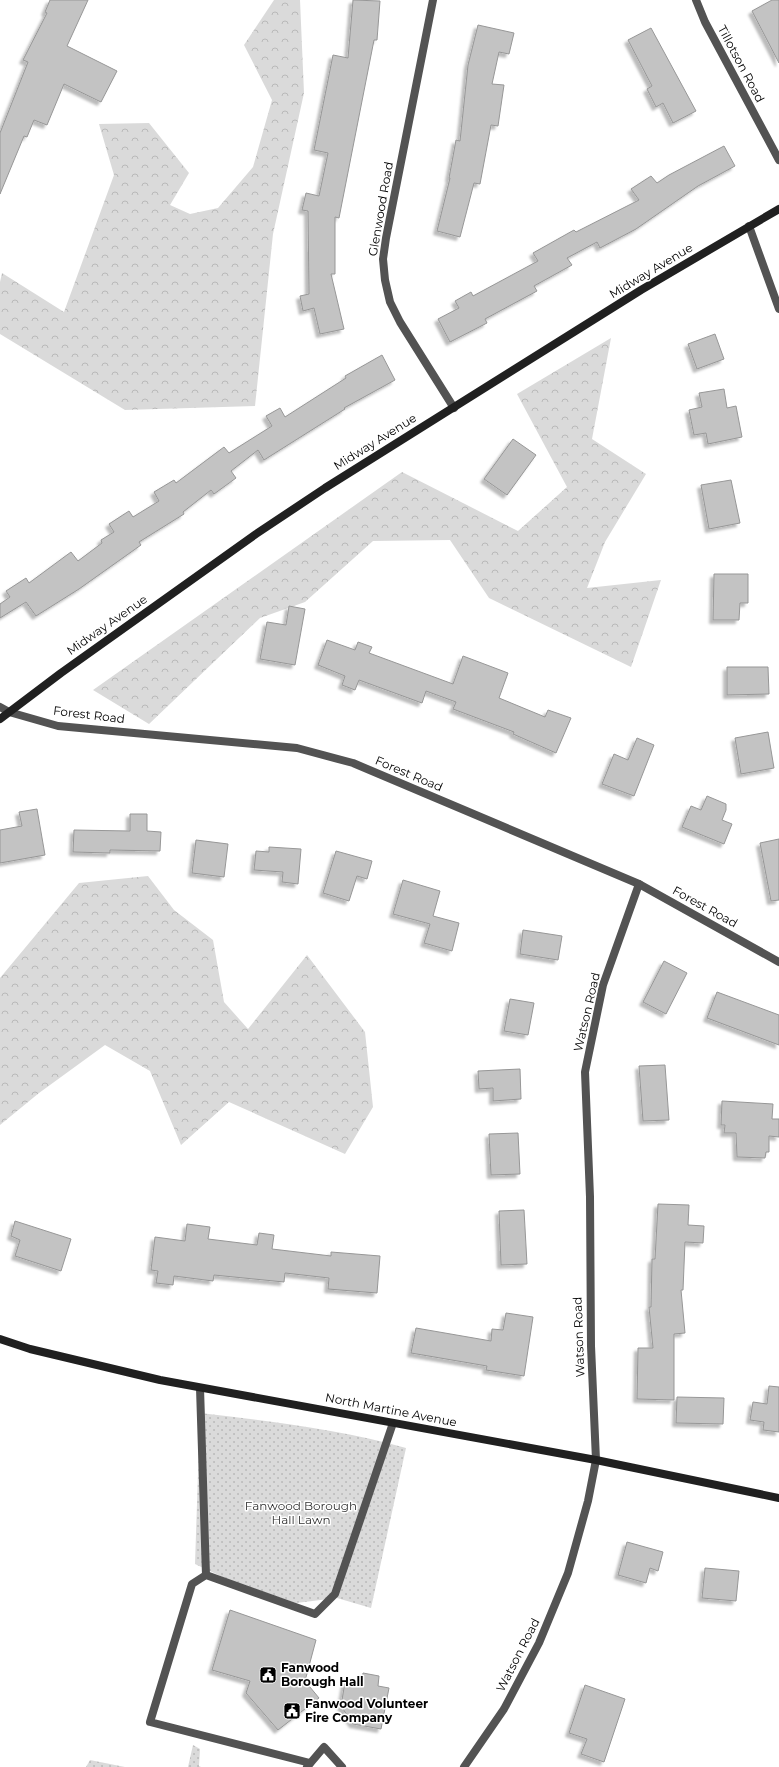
<svg xmlns="http://www.w3.org/2000/svg" width="779" height="1767" font-family="Montserrat,sans-serif">
	<style>
		.grass { fill: url(#grass-dots) }
		.forest { fill: url(#forest-crowns) }
		.building { fill: #c3c3c3; stroke: #979797; filter: url(#shadow) }
		.lines { fill: none; stroke-linecap: round; stroke-linejoin: round }
		.lane { stroke: #535353; stroke-width: 8 }
		.street { stroke: #535353; stroke-width: 8 }
		.secondary { stroke: #202020; stroke-width: 8 }
		.labels { text-anchor: middle; stroke-width: 3; stroke-linejoin: round; paint-order: stroke }
		.street-label { font-size: 12px; fill: #000; stroke: #fff }
		.park-label { font-size: 12px; fill: #313131; stroke: #fff }
		.poi-label { font-size: 12px; font-weight: bold; fill: #000; stroke: #fff; text-anchor: start }
	</style>
	<defs>
		<pattern id="grass-dots" width="8" height="8" patternUnits="userSpaceOnUse"><rect width="8" height="8" fill="#dadada"/><path d="M2 2h.1M6 6h.1" fill="none" stroke="#b9b9b9" stroke-width="1.8" stroke-linecap="round"/></pattern>
		<pattern id="forest-crowns" width="20" height="18" patternUnits="userSpaceOnUse"><rect width="20" height="18" fill="#dadada"/><path d="M2 6a3 3 0 1 1 6 0M12 15a3 3 0 1 1 6 0" fill="none" stroke="#b9b9b9"/></pattern>
		<filter id="shadow"><feDropShadow dx="-3.5" dy="3.5" stdDeviation="1" flood-color="#0004"/></filter>
	</defs>
	<rect width="100%" height="100%" fill="#fff"/>
	<g class="grass">
		<path d="M 200,1413 C 269,1421 339,1429 406,1448 L 371,1608 L 337,1598 L 296,1603 L 231,1581 L 195,1564 Z"/>
		<path d="M 193,1745 L 200,1749 L 199,1766 L 201,1767 L 188,1767 Z"/>
		<path d="M 90,1760 L 125,1767 L 86,1767 Z"/>
	</g>
	<g class="forest">
		<path d="M 274,0 L 300,0 L 304,93 L 273,234 L 255,406 L 125,410 L 0,334 L 0,282 L 2,273 L 64,312 L 114,175 L 99,124 L 149,123 L 189,173 L 170,205 L 190,214 L 218,208 L 253,167 L 272,100 L 244,45 Z"/>
		<path d="M 611,338 L 592,439 L 646,474 L 605,542 L 587,588 L 661,580 L 631,667 L 489,598 L 450,540 L 373,541 L 305,602 L 260,618 L 149,724 L 93,690 L 402,472 L 518,531 L 567,487 L 517,394 Z"/>
		<path d="M 148,876 L 174,910 L 213,940 L 224,1002 L 248,1029 L 307,955 L 365,1032 L 373,1107 L 345,1154 L 229,1102 L 181,1145 L 150,1071 L 105,1045 L 39,1093 L 0,1125 L 0,978 L 79,883 Z"/>
	</g>
	<g class="building">
		<path d="M 50,0 L 88,0 L 67,46 L 117,71 L 101,102 L 64,84 L 47,125 L 34,120 L 27,137 L 24,136 L 0,194 L 0,133 L 28,62 L 23,60 L 47,13 L 45,12 Z"/>
		<path d="M 353,0 L 380,1 L 377,40 L 374,40 L 339,218 L 335,217 L 335,274 L 331,274 L 344,329 L 320,334 L 314,308 L 303,311 L 300,296 L 309,294 L 308,211 L 302,210 L 306,193 L 319,196 L 328,153 L 314,150 L 333,55 L 348,58 Z"/>
		<path d="M 772,0 L 779,0 L 779,63 L 752,11 Z"/>
		<path d="M 478,25 L 514,33 L 509,54 L 499,52 L 492,84 L 504,85 L 498,126 L 491,125 L 480,184 L 474,183 L 460,237 L 437,231 L 450,178 L 449,178 L 456,140 L 460,141 L 468,65 Z"/>
		<path d="M 651,28 L 696,111 L 673,123 L 663,103 L 656,107 L 647,89 L 652,86 L 628,40 Z"/>
		<path d="M 724,146 L 735,166 L 698,186 L 636,229 L 600,248 L 597,242 L 567,258 L 572,265 L 534,286 L 537,291 L 485,319 L 487,323 L 450,342 L 438,319 L 459,308 L 455,301 L 471,292 L 473,296 L 538,261 L 533,253 L 574,230 L 576,232 L 639,200 L 631,189 L 651,176 L 657,183 L 669,175 Z"/>
		<path d="M 715,334 L 724,359 L 697,369 L 688,344 Z"/>
		<path d="M 382,355 L 395,380 L 344,408 L 345,409 L 264,460 L 258,450 L 231,471 L 236,478 L 214,494 L 211,490 L 183,512 L 184,514 L 139,542 L 141,545 L 79,589 L 36,616 L 26,602 L 0,618 L 0,604 L 10,597 L 6,591 L 26,578 L 29,583 L 71,552 L 78,561 L 102,543 L 101,540 L 114,532 L 109,524 L 129,511 L 133,517 L 159,501 L 154,492 L 174,480 L 176,483 L 224,447 L 229,453 L 272,426 L 266,416 L 280,408 L 285,417 L 346,378 L 345,376 Z"/>
		<path d="M 724,389 L 727,408 L 736,406 L 742,437 L 708,444 L 706,433 L 694,435 L 689,410 L 702,407 L 699,393 Z"/>
		<path d="M 513,439 L 536,455 L 507,495 L 484,479 Z"/>
		<path d="M 731,480 L 740,523 L 709,529 L 701,485 Z"/>
		<path d="M 714,574 L 748,574 L 748,603 L 740,603 L 739,620 L 713,620 Z"/>
		<path d="M 289,606 L 305,609 L 295,665 L 260,659 L 267,622 L 286,625 Z"/>
		<path d="M 327,640 L 355,650 L 358,642 L 372,647 L 369,653 L 453,684 L 463,656 L 508,673 L 499,698 L 545,717 L 548,710 L 571,718 L 556,753 L 513,734 L 514,732 L 453,709 L 456,702 L 426,691 L 422,703 L 359,680 L 355,690 L 342,685 L 345,676 L 318,665 Z"/>
		<path d="M 727,667 L 768,667 L 769,694 L 727,695 Z"/>
		<path d="M 768,732 L 774,768 L 741,774 L 735,738 Z"/>
		<path d="M 637,738 L 654,745 L 634,796 L 602,784 L 614,754 L 628,760 Z"/>
		<path d="M 707,796 L 726,804 L 726,810 L 722,820 L 732,824 L 724,844 L 682,827 L 691,806 L 701,810 Z"/>
		<path d="M 37,809 L 45,855 L 0,863 L 0,830 L 22,826 L 19,812 Z"/>
		<path d="M 130,814 L 147,814 L 147,831 L 161,832 L 160,851 L 110,850 L 110,853 L 73,852 L 74,830 L 130,831 Z"/>
		<path d="M 779,839 L 779,900 L 771,901 L 760,843 Z"/>
		<path d="M 196,840 L 228,844 L 224,877 L 192,873 Z"/>
		<path d="M 269,847 L 301,849 L 298,884 L 282,882 L 283,872 L 254,870 L 256,851 L 269,852 Z"/>
		<path d="M 336,851 L 372,861 L 367,879 L 357,876 L 349,901 L 323,893 Z"/>
		<path d="M 403,880 L 440,891 L 433,916 L 459,923 L 452,951 L 424,943 L 430,924 L 393,914 Z"/>
		<path d="M 523,930 L 562,936 L 558,960 L 520,954 Z"/>
		<path d="M 664,961 L 687,973 L 666,1014 L 643,1002 Z"/>
		<path d="M 717,992 L 779,1015 L 779,1045 L 707,1018 Z"/>
		<path d="M 510,999 L 534,1003 L 528,1035 L 504,1031 Z"/>
		<path d="M 665,1065 L 669,1120 L 643,1121 L 639,1066 Z"/>
		<path d="M 520,1069 L 521,1099 L 493,1101 L 493,1088 L 479,1089 L 478,1071 Z"/>
		<path d="M 722,1101 L 773,1104 L 772,1119 L 779,1119 L 779,1137 L 769,1136 L 769,1152 L 766,1152 L 765,1158 L 737,1157 L 736,1133 L 724,1133 L 725,1125 L 721,1125 Z"/>
		<path d="M 518,1133 L 520,1174 L 491,1175 L 489,1134 Z"/>
		<path d="M 658,1204 L 689,1205 L 688,1225 L 704,1226 L 703,1243 L 685,1242 L 683,1290 L 681,1290 L 685,1333 L 674,1334 L 674,1400 L 637,1399 L 638,1348 L 653,1348 L 649,1307 L 651,1307 L 652,1259 L 655,1259 Z"/>
		<path d="M 524,1210 L 527,1264 L 501,1265 L 499,1211 Z"/>
		<path d="M 15,1221 L 71,1239 L 61,1271 L 15,1256 L 20,1240 L 11,1236 Z"/>
		<path d="M 187,1224 L 210,1227 L 208,1239 L 257,1245 L 259,1233 L 274,1235 L 272,1249 L 331,1256 L 331,1252 L 380,1256 L 377,1293 L 328,1289 L 329,1278 L 285,1273 L 284,1282 L 214,1275 L 213,1281 L 174,1276 L 173,1285 L 156,1283 L 158,1271 L 151,1270 L 155,1237 L 185,1241 Z"/>
		<path d="M 506,1313 L 533,1317 L 524,1376 L 486,1370 L 487,1366 L 411,1353 L 416,1328 L 491,1341 L 492,1329 L 503,1330 Z"/>
		<path d="M 769,1386 L 779,1387 L 779,1432 L 763,1430 L 764,1422 L 750,1420 L 753,1402 L 767,1404 Z"/>
		<path d="M 677,1397 L 724,1398 L 723,1424 L 676,1423 Z"/>
		<path d="M 627,1542 L 663,1552 L 658,1571 L 650,1568 L 646,1583 L 618,1575 Z"/>
		<path d="M 705,1568 L 739,1571 L 736,1601 L 702,1598 Z"/>
		<path d="M 230,1610 L 316,1640 L 305,1681 L 319,1698 L 278,1730 L 246,1693 L 250,1681 L 212,1670 Z"/>
		<path d="M 363,1673 L 379,1676 L 378,1686 L 389,1688 L 381,1729 L 353,1724 L 341,1706 L 345,1682 L 361,1685 Z"/>
		<path d="M 585,1685 L 625,1699 L 604,1762 L 581,1754 L 587,1739 L 569,1733 Z"/>
	</g>
	<g class="lines">
		<g class="lane">
			<path d="M 200,1388 L 206,1575"/>
			<path d="M 310,1763 L 150,1722 L 192,1584 L 206,1575 L 315,1614 L 335,1594 L 393,1423"/>
			<path d="M 307,1767 L 324,1747 L 342,1767"/>
		</g>
		<g class="street">
			<path d="M 433,0 L 386,238 L 383,259 L 385,280 L 390,302 L 400,322 L 454,408"/>
			<path d="M 696,0 L 705,22 L 779,160"/>
			<path d="M 749,226 L 779,309"/>
			<path d="M 0,707 L 9,712 L 58,726 L 297,748 L 353,763 L 639,884 L 779,962"/>
			<path d="M 464,1767 L 504,1709 L 539,1643 L 568,1573 L 588,1501 L 596,1460 L 591,1346 L 590,1197 L 585,1072 L 603,985 L 639,884"/>
		</g>
		<g class="secondary">
			<path d="M 0,719 L 61,673 L 256,534 L 325,488 L 641,290 L 779,209"/>
			<path d="M 0,1339 L 30,1349 L 160,1380 L 596,1460 L 779,1498"/>
		</g>
	</g>
	<defs>
		<g id="civic-square" transform="scale(0.9)"><rect x="-9" y="-9" width="18" height="18" rx="4" fill="#000" stroke="#fff"/><path d="M-.6-6.5H3V-4.5H.6V-3L4-1V1h2V6H-6V1h2V-1L-.6-3ZM-1.2 2.5V6h2.4V2.5Z" fill="#fff"/></g>
	</defs>
	<g fill-rule="evenodd">
		<use href="#civic-square" x="268" y="1675"/>
		<use href="#civic-square" x="292" y="1711"/>
	</g>
	<g class="labels">
		<g class="street-label">
			<text transform="translate(741 64) rotate(62)" y="4">Tillotson Road</text>
			<text transform="translate(381 209) rotate(-80)" y="4">Glenwood Road</text>
			<text transform="translate(651 271) rotate(-31)" y="4">Midway Avenue</text>
			<text transform="translate(375 442) rotate(-32)" y="4">Midway Avenue</text>
			<text transform="translate(107 625) rotate(-35)" y="4">Midway Avenue</text>
			<text transform="translate(89 715) rotate(7)" y="4">Forest Road</text>
			<text transform="translate(409 774) rotate(23)" y="4">Forest Road</text>
			<text transform="translate(705 907) rotate(29)" y="4">Forest Road</text>
			<text transform="translate(587 1012) rotate(-77)" y="4">Watson Road</text>
			<text transform="translate(579 1337) rotate(-92)" y="4">Watson Road</text>
			<text transform="translate(391 1410) rotate(11)" y="4">North Martine Avenue</text>
			<text transform="translate(518 1655) rotate(-63)" y="4">Watson Road</text>
		</g>
		<g class="park-label">
			<text x="301" y="1510">Fanwood Borough<tspan x="301" dy="14">Hall Lawn</tspan></text>
		</g>
		<g class="poi-label">
			<text x="281" y="1672">Fanwood<tspan x="281" dy="14">Borough Hall</tspan></text>
			<text x="305" y="1708">Fanwood Volunteer<tspan x="305" dy="14">Fire Company</tspan></text>
		</g>
	</g>
</svg>
